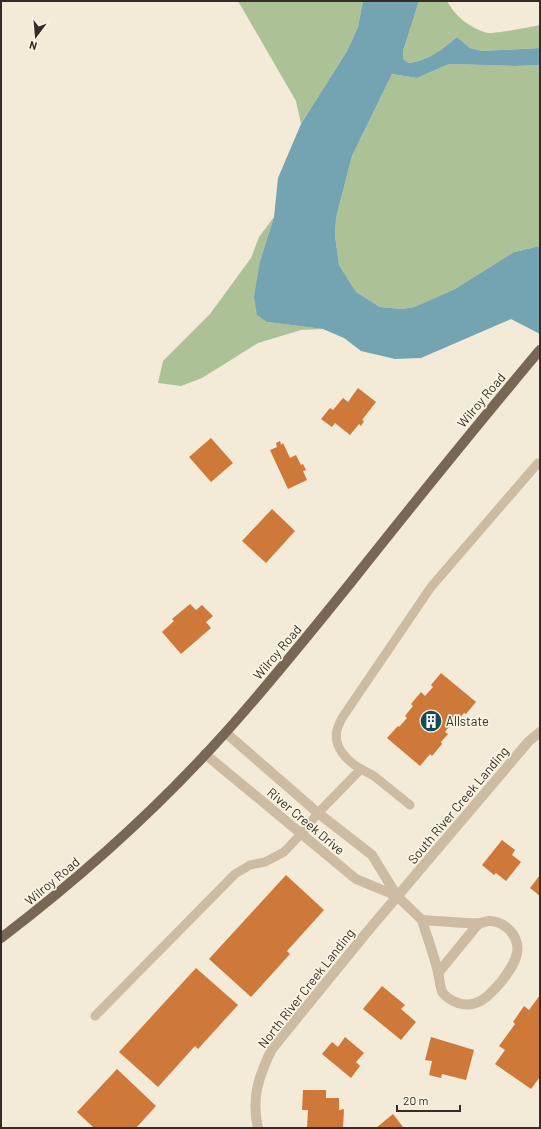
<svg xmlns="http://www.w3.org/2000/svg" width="541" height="1129" font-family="Barlow,sans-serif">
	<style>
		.green { fill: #acc296 }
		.water { fill: #74a4b1 }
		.building { fill: #ce783a }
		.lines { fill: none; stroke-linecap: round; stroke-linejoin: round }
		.service { stroke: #cbbca3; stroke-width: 9 }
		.minor { stroke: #cbbca3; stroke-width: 10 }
		.primary { stroke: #786755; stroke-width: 10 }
		.labels { text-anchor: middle; stroke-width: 3.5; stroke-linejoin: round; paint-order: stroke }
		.street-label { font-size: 13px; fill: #352d25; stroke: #faf4e3 }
		.poi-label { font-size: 13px; fill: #352d25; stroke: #faf4e3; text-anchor: start }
	</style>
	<rect width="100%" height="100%" fill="#f3ead7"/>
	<g class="green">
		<path d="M 238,1 L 363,1 L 358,27 L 347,51 L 301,124 L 296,101 Z"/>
		<path d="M 419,1 L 447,1 C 455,16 471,29 488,33 C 495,34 530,27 540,25 L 540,48 L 482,51 L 470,48 L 457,37 C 443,49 428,61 409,63 L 403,59 L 403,51 Z"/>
		<path d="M 449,64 L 515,66 L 540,65 L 540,246 L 514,252 L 455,289 L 416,307 L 402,309 L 380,307 L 356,292 L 339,265 L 335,235 L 336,218 L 352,156 L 392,74 L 417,78 Z"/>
		<path d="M 274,217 L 260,261 L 267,322 L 323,329 L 301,330 L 258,343 L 202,378 L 181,386 L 158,383 L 163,361 L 210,314 L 251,258 L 259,237 Z"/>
	</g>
	<path class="water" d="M 363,1 L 419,1 L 403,51 L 403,59 L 409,63 C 428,61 443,49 457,37 L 470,48 L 482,51 L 540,48 L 540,65 L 515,66 L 449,64 L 417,78 L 392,74 L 352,156 L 336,218 L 335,235 L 339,265 L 356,292 L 380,307 L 402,309 L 415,307 L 455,289 L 514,252 L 540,246 L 540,334 L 511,319 L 421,358 L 395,359 L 361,351 L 344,338 L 323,329 L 267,322 L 257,315 L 254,297 L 260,261 L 274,217 L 278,178 L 301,124 L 347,51 L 358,27 Z"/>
	<g class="building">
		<path d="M 358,388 L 376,402 L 362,420 L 364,421 L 361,426 L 359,424 L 350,435 L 335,423 L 332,427 L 321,419 L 330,408 L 333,410 L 343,398 L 348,402 Z"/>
		<path d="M 211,438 L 233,463 L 211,482 L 189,457 Z"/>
		<path d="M 280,441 L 281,445 L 283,443 L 290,458 L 296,455 L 301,465 L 303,464 L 306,470 L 303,471 L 307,480 L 288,489 L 270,450 L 277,447 L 276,443 Z"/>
		<path d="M 272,509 L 295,531 L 266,563 L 242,541 Z"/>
		<path d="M 190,604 L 196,610 L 202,605 L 213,616 L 206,622 L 211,628 L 181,654 L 162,632 L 174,621 L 172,619 Z"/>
		<path d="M 441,673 L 476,702 L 466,714 L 464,713 L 454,725 L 452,723 L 445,732 L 448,734 L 441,742 L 442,744 L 432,756 L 430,754 L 420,766 L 387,738 L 398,726 L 399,727 L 407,718 L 405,716 L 413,706 L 411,704 L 421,692 L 425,696 L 433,687 L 431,685 Z"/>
		<path d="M 502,840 L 515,850 L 512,855 L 521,862 L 506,881 L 496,873 L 494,875 L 482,865 Z"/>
		<path d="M 286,875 L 324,910 L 287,951 L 290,954 L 251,997 L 209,959 Z"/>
		<path d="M 540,875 L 540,896 L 530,888 Z"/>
		<path d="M 196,968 L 238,1005 L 198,1049 L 195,1046 L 158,1087 L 119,1052 Z"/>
		<path d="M 382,986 L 405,1005 L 401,1009 L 416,1022 L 401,1040 L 363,1009 Z"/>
		<path d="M 540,995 L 540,1077 L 531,1089 L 495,1064 L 505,1050 L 499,1046 L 515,1024 L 513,1022 L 524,1006 L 529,1010 Z"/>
		<path d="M 345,1037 L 364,1053 L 356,1062 L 360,1066 L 351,1078 L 322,1054 L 332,1042 L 338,1047 Z"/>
		<path d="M 431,1037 L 474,1050 L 466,1080 L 442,1074 L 441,1078 L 429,1075 L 432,1061 L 425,1060 Z"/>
		<path d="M 117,1069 L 156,1106 L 136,1128 L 94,1128 L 77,1112 Z"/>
		<path d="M 303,1090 L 326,1090 L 326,1098 L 339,1098 L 339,1110 L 344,1109 L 343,1128 L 307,1128 L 308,1110 L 302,1110 Z"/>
		<path d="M 393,1114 L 403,1127 L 401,1128 L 376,1128 Z"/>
	</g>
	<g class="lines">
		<g class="service">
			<path d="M 361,769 C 347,761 333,747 337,730 C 338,726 340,722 342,718 L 431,587 L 538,463"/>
			<path d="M 95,1016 L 235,874 L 250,865 L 265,862 L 284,852 L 301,834 L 318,813 L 361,769 L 374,776 L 410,805"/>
		</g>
		<g class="minor">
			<path d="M 226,733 L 318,813 L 372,855 L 397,896 L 422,920"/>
			<path d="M 205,754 L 356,879 L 397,896"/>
			<path d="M 422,920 C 440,921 463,924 480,923 C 483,923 486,921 489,921 C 494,921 501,923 506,927 C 514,932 519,944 517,953 C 515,964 507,974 501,982 C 489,996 477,1009 458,1003 C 452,1001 447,998 443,993 C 439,986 440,979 438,972 C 434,955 427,937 422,920 Z"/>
			<path d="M 438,973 L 479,923"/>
			<path d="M 258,1128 C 251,1098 259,1075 272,1049 L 367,932 L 529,741 L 540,732"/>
		</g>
		<path class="primary" d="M 1,938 C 81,877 159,807 226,732 C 270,683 311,632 352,581 C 414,503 476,426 540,350"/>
	</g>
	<defs>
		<g id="building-disc" transform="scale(1.15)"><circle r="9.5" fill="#184959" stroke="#faf4e3"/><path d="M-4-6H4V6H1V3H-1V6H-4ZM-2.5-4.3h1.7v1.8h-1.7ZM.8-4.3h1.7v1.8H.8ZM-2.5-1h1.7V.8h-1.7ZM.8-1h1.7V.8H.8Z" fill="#fff"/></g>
	</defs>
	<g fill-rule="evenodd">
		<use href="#building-disc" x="431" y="721"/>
	</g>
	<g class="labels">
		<g class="street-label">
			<text transform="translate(481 400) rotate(-50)" y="5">Wilroy Road</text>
			<text transform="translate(277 652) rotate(-50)" y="5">Wilroy Road</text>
			<text transform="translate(458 805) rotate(-50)" y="5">South River Creek Landing</text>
			<text transform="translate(306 821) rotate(40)" y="5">River Creek Drive</text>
			<text transform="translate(52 881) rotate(-40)" y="5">Wilroy Road</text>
			<text transform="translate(306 988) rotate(-52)" y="5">North River Creek Landing</text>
		</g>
		<g class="poi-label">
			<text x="446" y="726">Allstate</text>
		</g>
	</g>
	<rect width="541" height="1129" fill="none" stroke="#352d25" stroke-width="4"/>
	<g transform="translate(36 36) rotate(196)" stroke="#faf4e3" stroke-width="3" paint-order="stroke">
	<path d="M0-3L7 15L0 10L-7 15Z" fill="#352d25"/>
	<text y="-6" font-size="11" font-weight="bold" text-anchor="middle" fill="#352d25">N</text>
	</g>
	<path d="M397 1105v6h63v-6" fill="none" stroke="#352d25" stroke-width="2"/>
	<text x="403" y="1105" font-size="12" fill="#352d25" stroke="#faf4e3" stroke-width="3" paint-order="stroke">20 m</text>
</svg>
